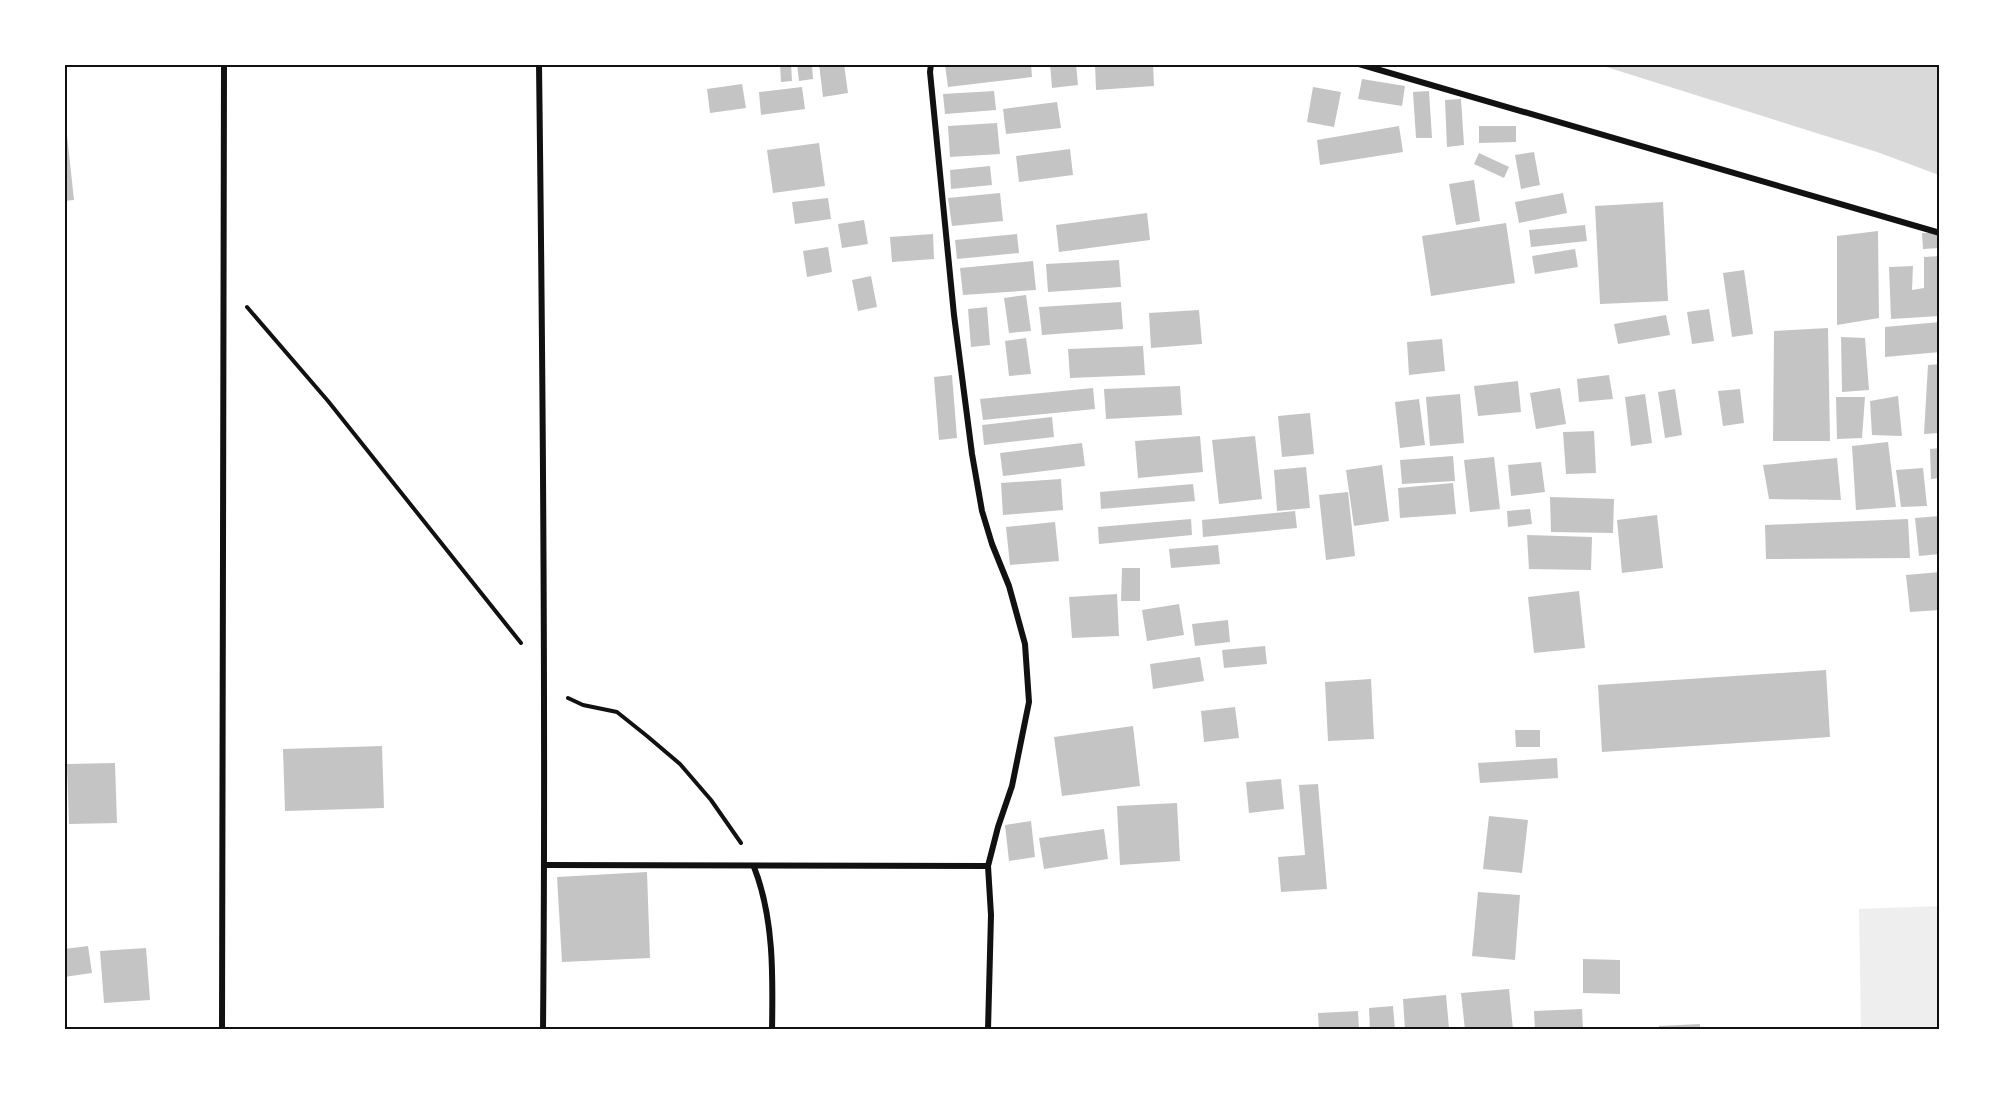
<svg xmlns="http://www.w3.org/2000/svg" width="2004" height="1094" font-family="Spectral,serif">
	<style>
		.green { fill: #eee }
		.water { fill: #d9d9d9 }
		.building { fill: #c4c4c4 }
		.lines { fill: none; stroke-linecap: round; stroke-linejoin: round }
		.path { stroke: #111; stroke-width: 4 }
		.minor { stroke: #111; stroke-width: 6 }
		.neatline { fill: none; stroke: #111; stroke-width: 2 }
	</style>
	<rect width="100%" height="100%" fill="#fff"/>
	<path class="green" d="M 1939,906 L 1939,1029 L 1861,1029 L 1859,909 Z"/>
	<path class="water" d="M 1600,65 L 1939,65 L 1939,175 L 1877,152 Z"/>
	<g class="building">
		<path d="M 780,64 L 791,64 L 792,81 L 781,82 Z"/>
		<path d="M 797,64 L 812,64 L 813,79 L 799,81 Z"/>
		<path d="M 819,64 L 844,64 L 848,93 L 823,97 Z"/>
		<path d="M 953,64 L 1031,64 L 1032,77 L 948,87 L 945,65 Z"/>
		<path d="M 1050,64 L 1076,64 L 1078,85 L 1052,88 Z"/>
		<path d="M 1095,64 L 1153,64 L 1154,86 L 1096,90 Z"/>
		<path d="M 1362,79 L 1405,86 L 1402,106 L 1358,99 Z"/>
		<path d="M 742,84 L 746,108 L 710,113 L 707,89 Z"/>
		<path d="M 802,87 L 805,109 L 761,115 L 759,92 Z"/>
		<path d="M 1313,87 L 1341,92 L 1334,127 L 1307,122 Z"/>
		<path d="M 994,91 L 996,110 L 945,114 L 943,94 Z"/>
		<path d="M 1429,91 L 1432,138 L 1416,138 L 1413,92 Z"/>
		<path d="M 1461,99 L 1464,145 L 1447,147 L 1445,100 Z"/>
		<path d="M 1057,102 L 1061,128 L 1006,134 L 1003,109 Z"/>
		<path d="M 997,123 L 1000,154 L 950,157 L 948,126 Z"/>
		<path d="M 64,126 L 66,126 L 74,200 L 64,201 Z"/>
		<path d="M 1399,126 L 1403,152 L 1320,165 L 1317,140 Z"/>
		<path d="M 1479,126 L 1516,126 L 1516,142 L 1479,143 Z"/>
		<path d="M 819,143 L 825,186 L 773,193 L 767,150 Z"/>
		<path d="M 1070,149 L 1073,175 L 1019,182 L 1016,156 Z"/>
		<path d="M 1534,152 L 1540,185 L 1521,189 L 1515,155 Z"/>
		<path d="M 1479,153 L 1509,167 L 1504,178 L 1474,164 Z"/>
		<path d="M 990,166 L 992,185 L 951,189 L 950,170 Z"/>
		<path d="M 1474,180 L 1480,221 L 1456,225 L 1449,184 Z"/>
		<path d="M 1000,193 L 1003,221 L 952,226 L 948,198 Z"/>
		<path d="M 1563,193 L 1567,213 L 1519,223 L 1515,202 Z"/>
		<path d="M 828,198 L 831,219 L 795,224 L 792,202 Z"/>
		<path d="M 1663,202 L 1668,301 L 1600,304 L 1595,206 Z"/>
		<path d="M 1147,213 L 1150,240 L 1059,252 L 1056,225 Z"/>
		<path d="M 864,220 L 868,244 L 842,248 L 838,224 Z"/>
		<path d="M 1506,223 L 1515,283 L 1431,296 L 1422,236 Z"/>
		<path d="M 1585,225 L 1587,241 L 1531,247 L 1529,230 Z"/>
		<path d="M 1878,231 L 1879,318 L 1837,325 L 1837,236 Z"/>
		<path d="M 1922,233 L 1940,233 L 1940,248 L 1923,249 Z"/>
		<path d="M 933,234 L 934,259 L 892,262 L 890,237 Z"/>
		<path d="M 1017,234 L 1019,253 L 957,259 L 955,240 Z"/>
		<path d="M 828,247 L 832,272 L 807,277 L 803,251 Z"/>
		<path d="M 1575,249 L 1578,267 L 1535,274 L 1532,256 Z"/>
		<path d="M 1940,256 L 1940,316 L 1891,319 L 1889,267 L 1913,266 L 1912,290 L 1924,288 L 1924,257 Z"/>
		<path d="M 1119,260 L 1121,287 L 1048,292 L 1046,264 Z"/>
		<path d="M 1033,261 L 1036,290 L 963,295 L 960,268 Z"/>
		<path d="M 1744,270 L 1753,334 L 1732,337 L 1723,273 Z"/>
		<path d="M 871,276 L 877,307 L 858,311 L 852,280 Z"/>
		<path d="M 1026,295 L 1031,331 L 1009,333 L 1004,298 Z"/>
		<path d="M 1121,302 L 1123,329 L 1042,335 L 1039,307 Z"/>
		<path d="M 987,307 L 990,345 L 971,347 L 968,309 Z"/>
		<path d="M 1709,309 L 1714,341 L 1692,344 L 1687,312 Z"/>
		<path d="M 1199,310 L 1202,344 L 1151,348 L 1149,313 Z"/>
		<path d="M 1666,315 L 1670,335 L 1618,344 L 1614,324 Z"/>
		<path d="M 1940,322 L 1940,352 L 1885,357 L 1885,327 Z"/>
		<path d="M 1828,328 L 1830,441 L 1773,441 L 1774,331 Z"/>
		<path d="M 1841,337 L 1865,338 L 1869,390 L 1842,392 Z"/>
		<path d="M 1026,338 L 1031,374 L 1009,376 L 1005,341 Z"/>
		<path d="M 1442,339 L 1445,371 L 1409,375 L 1407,342 Z"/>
		<path d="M 1143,346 L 1145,375 L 1070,378 L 1068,349 Z"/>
		<path d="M 1940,364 L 1940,433 L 1924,434 L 1928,365 Z"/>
		<path d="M 952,375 L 957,438 L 939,440 L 934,377 Z"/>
		<path d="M 1609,375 L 1613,399 L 1579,402 L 1577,379 Z"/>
		<path d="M 1518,381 L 1521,412 L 1478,416 L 1474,386 Z"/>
		<path d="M 1180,386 L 1182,415 L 1106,419 L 1104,389 Z"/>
		<path d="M 1093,388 L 1095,409 L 983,420 L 980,399 Z"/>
		<path d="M 1560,388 L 1566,424 L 1536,429 L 1530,393 Z"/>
		<path d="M 1675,389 L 1682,435 L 1665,438 L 1658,392 Z"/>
		<path d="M 1740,389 L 1744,423 L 1723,426 L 1718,391 Z"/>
		<path d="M 1460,394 L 1464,443 L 1430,446 L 1426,397 Z"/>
		<path d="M 1645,394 L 1652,443 L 1631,446 L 1625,397 Z"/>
		<path d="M 1898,396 L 1902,436 L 1872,435 L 1870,401 Z"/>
		<path d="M 1836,397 L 1865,397 L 1862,438 L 1837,439 Z"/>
		<path d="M 1419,399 L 1425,445 L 1400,448 L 1395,402 Z"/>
		<path d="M 1310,413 L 1314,454 L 1282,457 L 1278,416 Z"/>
		<path d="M 1052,417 L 1054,437 L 984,445 L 982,425 Z"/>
		<path d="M 1594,431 L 1596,473 L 1566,474 L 1563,432 Z"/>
		<path d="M 1200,436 L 1203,472 L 1138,478 L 1135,441 Z"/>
		<path d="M 1255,436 L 1262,499 L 1219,504 L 1212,440 Z"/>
		<path d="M 1888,442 L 1896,507 L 1856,510 L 1852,446 Z"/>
		<path d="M 1082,443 L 1085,466 L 1003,476 L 1000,453 Z"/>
		<path d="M 1940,448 L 1940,478 L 1931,479 L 1930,449 Z"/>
		<path d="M 1453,456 L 1455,481 L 1402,484 L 1400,460 Z"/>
		<path d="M 1494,457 L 1500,509 L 1470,512 L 1464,460 Z"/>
		<path d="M 1837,458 L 1841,500 L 1769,499 L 1763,465 Z"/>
		<path d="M 1541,462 L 1545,492 L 1511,496 L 1508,465 Z"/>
		<path d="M 1382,465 L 1389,521 L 1354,526 L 1346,470 Z"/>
		<path d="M 1306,467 L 1310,508 L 1277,511 L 1274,470 Z"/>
		<path d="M 1923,468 L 1927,506 L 1901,507 L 1896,470 Z"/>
		<path d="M 1061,479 L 1063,510 L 1003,515 L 1001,483 Z"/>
		<path d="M 1453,483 L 1456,514 L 1400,518 L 1398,488 Z"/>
		<path d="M 1193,484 L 1195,501 L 1101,509 L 1100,492 Z"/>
		<path d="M 1348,492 L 1355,556 L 1326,560 L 1319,495 Z"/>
		<path d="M 1550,497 L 1614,499 L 1613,533 L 1551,532 Z"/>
		<path d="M 1530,509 L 1532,524 L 1508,527 L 1507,511 Z"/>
		<path d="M 1295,511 L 1297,528 L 1203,537 L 1202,520 Z"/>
		<path d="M 1657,515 L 1663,568 L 1622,573 L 1617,520 Z"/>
		<path d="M 1940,516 L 1940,554 L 1919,556 L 1915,518 Z"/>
		<path d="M 1191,519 L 1192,535 L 1099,544 L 1098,527 Z"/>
		<path d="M 1908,519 L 1910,558 L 1766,559 L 1765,525 Z"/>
		<path d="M 1055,522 L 1059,561 L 1010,565 L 1006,527 Z"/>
		<path d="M 1527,535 L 1592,537 L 1591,570 L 1529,569 Z"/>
		<path d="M 1218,545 L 1220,564 L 1171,568 L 1169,549 Z"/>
		<path d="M 1122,568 L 1140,568 L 1140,601 L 1121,601 Z"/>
		<path d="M 1940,572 L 1940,610 L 1910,612 L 1906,575 Z"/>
		<path d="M 1579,591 L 1585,648 L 1534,653 L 1528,597 Z"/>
		<path d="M 1117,594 L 1119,636 L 1072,638 L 1069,597 Z"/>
		<path d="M 1179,604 L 1184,635 L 1147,641 L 1142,610 Z"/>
		<path d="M 1228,620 L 1230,642 L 1195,646 L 1192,624 Z"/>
		<path d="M 1265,646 L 1267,664 L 1224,668 L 1222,650 Z"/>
		<path d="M 1200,657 L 1204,681 L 1153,689 L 1150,664 Z"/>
		<path d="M 1826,670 L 1830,737 L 1602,752 L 1598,685 Z"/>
		<path d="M 1371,679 L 1374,739 L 1328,741 L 1325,682 Z"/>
		<path d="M 1235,707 L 1239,738 L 1204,742 L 1201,711 Z"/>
		<path d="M 1133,726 L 1140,786 L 1062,796 L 1054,737 Z"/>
		<path d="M 1515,730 L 1540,730 L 1540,747 L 1516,747 Z"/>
		<path d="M 382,746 L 384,808 L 285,811 L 283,749 Z"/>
		<path d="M 1557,758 L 1558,778 L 1480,783 L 1478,763 Z"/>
		<path d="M 115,763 L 117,823 L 69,824 L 67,764 Z"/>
		<path d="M 1281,779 L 1284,809 L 1249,813 L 1246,782 Z"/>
		<path d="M 1318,784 L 1327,889 L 1281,892 L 1278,857 L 1305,855 L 1299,785 Z"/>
		<path d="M 1177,803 L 1180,861 L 1120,865 L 1117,806 Z"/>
		<path d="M 1489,816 L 1528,820 L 1522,873 L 1483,869 Z"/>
		<path d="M 1031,821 L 1035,857 L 1009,861 L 1005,825 Z"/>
		<path d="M 1104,829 L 1108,859 L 1044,869 L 1039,838 Z"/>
		<path d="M 647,872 L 650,958 L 562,962 L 557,877 Z"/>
		<path d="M 1478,892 L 1520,895 L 1515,960 L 1472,956 Z"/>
		<path d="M 88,946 L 92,973 L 64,977 L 64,949 Z"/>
		<path d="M 146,948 L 150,1000 L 104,1003 L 100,951 Z"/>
		<path d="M 1583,959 L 1620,960 L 1620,994 L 1583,993 Z"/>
		<path d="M 1509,989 L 1513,1030 L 1465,1030 L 1461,993 Z"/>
		<path d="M 1446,995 L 1449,1028 L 1405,1030 L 1403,999 Z"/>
		<path d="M 1393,1006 L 1395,1030 L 1370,1030 L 1369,1008 Z"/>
		<path d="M 1582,1009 L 1583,1030 L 1535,1030 L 1534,1011 Z"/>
		<path d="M 1358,1011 L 1359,1030 L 1319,1030 L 1318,1013 Z"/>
		<path d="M 1700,1024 L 1700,1030 L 1659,1030 L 1659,1026 Z"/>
	</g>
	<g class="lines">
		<g class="path">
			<path d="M 247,307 L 328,401 L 521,643"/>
			<path d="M 568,698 L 583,705 L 617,712 L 647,736 L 680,764 L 711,800 L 741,843"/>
		</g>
		<g class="minor">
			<path d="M 539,64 C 543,386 546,708 543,1030"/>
			<path d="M 931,64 L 930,72 L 954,315 L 972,454 L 982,511 L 992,544 L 1009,586 L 1025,644 L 1029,702 L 1012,786 L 998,827 L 988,866 L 991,915 L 988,1030"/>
			<path d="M 1359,64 L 1940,233"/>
			<path d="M 545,865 L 988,866"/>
			<path d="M 754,867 C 774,918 773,976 772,1030"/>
			<path d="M 222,1030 L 224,64"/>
		</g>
	</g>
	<rect width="2004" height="1094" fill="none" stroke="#ffffff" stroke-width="132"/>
	<rect x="66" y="66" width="1872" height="962" class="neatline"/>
</svg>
